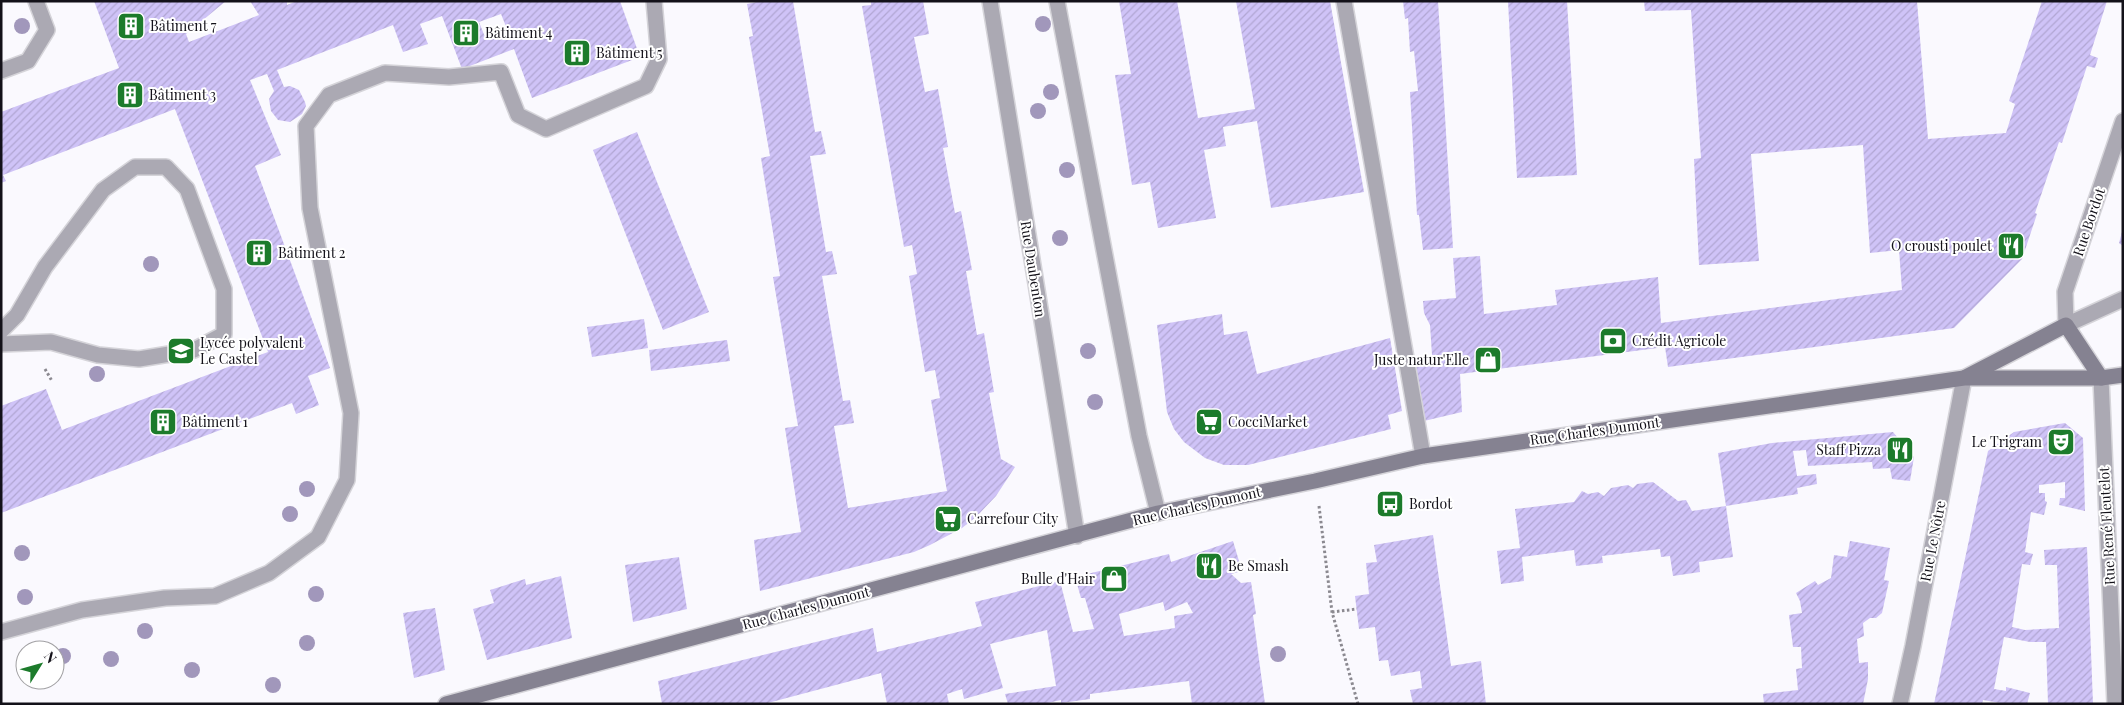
<svg xmlns="http://www.w3.org/2000/svg" width="2124" height="705" font-family="'Playfair Display',serif">
	<style>
		.building { fill: url(#building-hatch); fill-rule: evenodd }
		.lines { fill: none; stroke-linecap: round; stroke-linejoin: round }
		.lane-casing { stroke: #d5d4d9; stroke-width: 18 }
		.street-casing { stroke: #d5d4d9; stroke-width: 18 }
		.secondary-casing { stroke: #d5d4d9; stroke-width: 18 }
		.path { stroke: #8b8990; stroke-width: 3; stroke-dasharray: 2.5 2.5; stroke-linecap: butt }
		.lane { stroke: #aba9b3; stroke-width: 15 }
		.street { stroke: #aba9b3; stroke-width: 15 }
		.secondary { stroke: #858291; stroke-width: 15 }
		.tree { fill: #a197bb }
		.labels { text-anchor: middle; stroke-width: 4; stroke-linejoin: round; paint-order: stroke }
		.poi-label { font-size: 14px; fill: #131119; stroke: #fff; text-anchor: start }
		.street-label { font-size: 14px; fill: #131119; stroke: #fff }
	</style>
	<defs>
		<pattern id="building-hatch" width="6" height="6" patternUnits="userSpaceOnUse" patternTransform="scale(1.25)"><rect width="6" height="6" fill="#cfc3f7"/><path d="M-1 1l2-2M0 6l6-6M5 7l2-2" fill="none" stroke="#b1a6d3"/></pattern>
	</defs>
	<rect width="100%" height="100%" fill="#faf9fe"/>
	<g class="building">
		<path d="M 94,1 L 226,1 L 186,34 L 189,42 L 259,15 L 250,1 L 287,1 L 287,5 L 297,1 L 620,1 L 640,57 L 532,98 L 514,49 L 462,69 L 442,16 L 420,24 L 428,44 L 403,52 L 393,25 L 277,70 L 284,87 L 290,86 L 299,90 L 305,102 L 306,106 L 302,114 L 290,122 L 278,120 L 271,111 L 269,99 L 274,91 L 267,74 L 250,80 L 281,155 L 255,166 L 330,368 L 308,376 L 319,405 L 296,414 L 292,403 L 1,513 L 1,406 L 46,389 L 62,430 L 268,352 L 175,109 L 3,175 L 6,181 L 1,183 L 1,112 L 119,68 ZM 501,14 L 507,29 L 485,37 L 479,22 Z"/>
		<path d="M 762,1 L 793,1 L 815,132 L 821,131 L 826,154 L 810,156 L 826,252 L 832,251 L 837,274 L 822,276 L 843,401 L 850,400 L 854,423 L 834,426 L 848,508 L 947,491 L 931,400 L 940,398 L 935,370 L 925,372 L 909,276 L 917,274 L 912,245 L 904,247 L 862,6 L 871,5 L 871,1 L 923,1 L 929,34 L 914,37 L 925,92 L 938,89 L 948,147 L 943,148 L 955,213 L 961,211 L 972,270 L 966,271 L 977,335 L 984,333 L 994,392 L 989,393 L 1001,459 L 1015,467 L 996,496 L 976,517 L 962,528 L 930,545 L 914,552 L 760,591 L 754,540 L 801,532 L 785,428 L 798,426 L 773,277 L 780,276 L 761,158 L 770,156 L 749,37 L 753,36 L 747,4 Z"/>
		<path d="M 1119,1 L 1177,1 L 1198,118 L 1255,109 L 1236,1 L 1330,1 L 1364,192 L 1271,208 L 1257,121 L 1223,127 L 1226,146 L 1204,150 L 1216,218 L 1158,228 L 1150,182 L 1132,185 L 1115,75 L 1131,74 Z"/>
		<path d="M 1403,1 L 1438,1 L 1453,248 L 1423,250 L 1419,215 L 1417,215 L 1410,92 L 1418,91 L 1414,51 L 1410,52 L 1408,18 L 1405,19 Z"/>
		<path d="M 1508,1 L 1567,1 L 1577,175 L 1517,178 Z"/>
		<path d="M 1644,1 L 1917,1 L 1928,139 L 2006,133 L 2015,104 L 2009,101 L 2042,1 L 2107,1 L 2090,55 L 2098,58 L 2095,68 L 2087,66 L 2062,143 L 2059,142 L 2035,213 L 2037,214 L 2022,259 L 1954,328 L 1668,367 L 1665,347 L 1460,374 L 1462,412 L 1424,421 L 1413,358 L 1432,355 L 1430,325 L 1424,313 L 1423,301 L 1456,298 L 1453,258 L 1480,256 L 1484,314 L 1557,305 L 1555,290 L 1658,277 L 1661,323 L 1902,290 L 1899,250 L 1870,253 L 1863,145 L 1751,154 L 1759,261 L 1699,265 L 1694,159 L 1701,158 L 1691,10 L 1645,11 Z"/>
		<path d="M 637,132 L 709,312 L 663,330 L 593,150 Z"/>
		<path d="M 2122,232 L 2123,232 L 2123,246 L 2119,243 Z"/>
		<path d="M 1222,314 L 1224,335 L 1247,331 L 1257,374 L 1390,338 L 1402,411 L 1388,415 L 1391,429 L 1248,465 L 1224,465 L 1205,458 L 1184,442 L 1174,429 L 1167,412 L 1157,325 Z"/>
		<path d="M 644,319 L 648,348 L 592,357 L 587,327 Z"/>
		<path d="M 727,340 L 730,361 L 651,371 L 649,350 Z"/>
		<path d="M 2065,423 L 2083,438 L 2085,511 L 2059,505 L 2060,498 L 2065,498 L 2065,482 L 2039,485 L 2039,493 L 2045,493 L 2045,501 L 2047,502 L 2044,515 L 2031,512 L 2025,552 L 2033,554 L 2030,565 L 2022,564 L 2012,627 L 2025,630 L 2059,628 L 2057,565 L 2045,565 L 2044,550 L 2087,547 L 2093,704 L 2048,704 L 2046,642 L 2030,642 L 2004,637 L 1994,689 L 2006,691 L 2006,687 L 2030,693 L 2027,704 L 2006,704 L 1983,700 L 1982,704 L 1934,704 L 1988,451 L 2014,432 Z"/>
		<path d="M 1893,432 L 1914,457 L 1910,481 L 1892,479 L 1890,468 L 1873,469 L 1872,462 L 1808,466 L 1806,450 L 1793,451 L 1797,476 L 1816,474 L 1817,484 L 1797,488 L 1798,494 L 1726,506 L 1718,453 L 1772,443 Z"/>
		<path d="M 1653,482 L 1678,501 L 1686,500 L 1692,511 L 1726,506 L 1733,557 L 1699,562 L 1700,572 L 1673,576 L 1670,556 L 1661,557 L 1660,549 L 1602,556 L 1603,563 L 1576,566 L 1574,550 L 1522,557 L 1524,581 L 1501,584 L 1497,551 L 1520,548 L 1515,509 L 1574,502 L 1582,491 L 1588,494 L 1598,492 L 1604,496 L 1611,488 L 1628,485 L 1633,488 L 1637,484 Z"/>
		<path d="M 1433,535 L 1451,666 L 1481,661 L 1486,704 L 1413,704 L 1410,690 L 1422,688 L 1420,671 L 1391,676 L 1388,660 L 1379,661 L 1375,627 L 1359,629 L 1355,596 L 1369,594 L 1366,563 L 1377,562 L 1374,545 Z"/>
		<path d="M 1233,541 L 1242,571 L 1231,574 L 1241,583 L 1251,582 L 1256,614 L 1253,615 L 1265,704 L 1192,704 L 1189,681 L 1090,694 L 1090,699 L 1061,703 L 1061,700 L 1043,704 L 1008,704 L 1005,694 L 1056,686 L 1047,630 L 990,644 L 1003,688 L 964,699 L 962,689 L 947,694 L 949,704 L 887,704 L 881,673 L 764,704 L 662,704 L 658,681 L 873,628 L 877,652 L 982,626 L 975,602 L 1060,581 L 1073,632 L 1094,629 L 1085,598 L 1081,598 L 1075,577 L 1169,554 L 1171,562 ZM 1163,602 L 1165,611 L 1187,602 L 1193,613 L 1174,616 L 1175,628 L 1124,636 L 1119,614 Z"/>
		<path d="M 1850,541 L 1890,548 L 1884,580 L 1889,581 L 1882,613 L 1876,618 L 1870,618 L 1863,623 L 1864,636 L 1857,639 L 1859,663 L 1868,662 L 1868,679 L 1863,704 L 1764,704 L 1763,694 L 1798,690 L 1796,669 L 1802,668 L 1801,647 L 1793,647 L 1789,615 L 1802,613 L 1800,601 L 1796,593 L 1815,581 L 1818,585 L 1831,578 L 1834,555 L 1847,557 Z"/>
		<path d="M 679,557 L 687,609 L 633,622 L 625,565 Z"/>
		<path d="M 561,576 L 572,638 L 487,660 L 473,609 L 494,603 L 490,590 L 525,579 L 526,585 Z"/>
		<path d="M 435,608 L 445,670 L 414,678 L 403,613 Z"/>
	</g>
	<g class="lines">
		<g class="lane-casing">
			<g id="lane">
				<path d="M 1344,1 L 1423,456"/>
				<path d="M 1,71 L 28,61 L 47,30 L 36,1"/>
				<path d="M 1,331 L 17,315 L 45,267 L 103,190 L 135,167 L 166,167 L 187,189 L 224,289 L 224,334 L 194,350 L 139,359 L 98,355 L 51,342 L 1,344"/>
				<path d="M 1,632 L 82,610 L 165,598 L 215,596 L 269,573 L 318,537 L 347,480 L 351,413 L 310,208 L 306,126 L 329,95 L 385,73 L 449,77 L 501,72 L 518,115 L 546,129 L 646,86 L 659,59 L 654,1"/>
			</g>
		</g>
		<g class="street-casing">
			<g id="street">
				<path d="M 990,1 L 1077,536"/>
				<path d="M 1057,1 L 1139,436 L 1158,513"/>
				<path d="M 2123,121 L 2065,292 L 2066,325 L 2123,299"/>
				<path d="M 2101,378 L 2115,704"/>
				<path d="M 1900,704 L 1913,646 L 1964,378"/>
			</g>
		</g>
		<g class="secondary-casing">
			<g id="secondary">
				<path d="M 1966,377 L 2066,325 L 2101,378"/>
				<path d="M 446,704 L 1158,513 L 1315,481 L 1423,456 L 1964,378 L 2101,378 L 2123,375"/>
			</g>
		</g>
		<g class="path">
			<path d="M 45,369 L 52,381"/>
			<path d="M 1319,506 L 1332,612 L 1358,704"/>
			<path d="M 1332,612 L 1357,609"/>
		</g>
		<use href="#lane" class="lane"/>
		<use href="#street" class="street"/>
		<use href="#secondary" class="secondary"/>
	</g>
	<g class="tree">
		<circle cx="1043" cy="24" r="8"/>
		<circle cx="22" cy="26" r="8"/>
		<circle cx="1051" cy="92" r="8"/>
		<circle cx="1038" cy="111" r="8"/>
		<circle cx="1067" cy="170" r="8"/>
		<circle cx="1060" cy="238" r="8"/>
		<circle cx="151" cy="264" r="8"/>
		<circle cx="1088" cy="351" r="8"/>
		<circle cx="97" cy="374" r="8"/>
		<circle cx="1095" cy="402" r="8"/>
		<circle cx="307" cy="489" r="8"/>
		<circle cx="290" cy="514" r="8"/>
		<circle cx="22" cy="553" r="8"/>
		<circle cx="316" cy="594" r="8"/>
		<circle cx="25" cy="597" r="8"/>
		<circle cx="145" cy="631" r="8"/>
		<circle cx="307" cy="643" r="8"/>
		<circle cx="1278" cy="654" r="8"/>
		<circle cx="63" cy="656" r="8"/>
		<circle cx="111" cy="659" r="8"/>
		<circle cx="192" cy="670" r="8"/>
		<circle cx="273" cy="685" r="8"/>
	</g>
	<defs>
		<g id="building-square" transform="scale(1.4375)"><rect x="-9" y="-9" width="18" height="18" rx="4" fill="#1c7b2b" stroke="#fff"/><path d="M-4-6H4V6H1V3H-1V6H-4ZM-2.5-4.3h1.7v1.8h-1.7ZM.8-4.3h1.7v1.8H.8ZM-2.5-1h1.7V.8h-1.7ZM.8-1h1.7V.8H.8Z" fill="#fff"/></g>
		<g id="restaurant-square" transform="scale(1.4375)"><rect x="-9" y="-9" width="18" height="18" rx="4" fill="#1c7b2b" stroke="#fff"/><path d="M-5-6h1v4h1v-4h1v4h1v-4h1v5L-1.5 .5V6h-2V.5L-5-1ZM5-6V6H3V1.5H1.5Q1.5-4 5-6Z" fill="#fff"/></g>
		<g id="bank-square" transform="scale(1.4375)"><rect x="-9" y="-9" width="18" height="18" rx="4" fill="#1c7b2b" stroke="#fff"/><path d="M-6-4H6V4H-6ZM0-2.3a2.3 2.3 0 1 0 0 4.6a2.3 2.3 0 1 0 0-4.6Z" fill="#fff"/></g>
		<g id="school-square" transform="scale(1.4375)"><rect x="-9" y="-9" width="18" height="18" rx="4" fill="#1c7b2b" stroke="#fff"/><path d="M0-5L7-2L0 1L-7-2ZM-4 1L0 2.5L4 1V4Q0 6-4 4Z" fill="#fff"/></g>
		<g id="shop-square" transform="scale(1.4375)"><rect x="-9" y="-9" width="18" height="18" rx="4" fill="#1c7b2b" stroke="#fff"/><path d="M-5-2.5h2.3a2.7 3.5 0 0 1 5.4 0H5L5.5 6h-11ZM-1.5-2.5h3a1.5 2.3 0 0 0-3 0Z" fill="#fff"/></g>
		<g id="supermarket-square" transform="scale(1.4375)"><rect x="-9" y="-9" width="18" height="18" rx="4" fill="#1c7b2b" stroke="#fff"/><path d="M-6-5.5h2.5l.6 2H6L4.5 2H-2.5L-4.4-4H-6ZM-1.5 3.2a1.3 1.3 0 1 0 .1 0ZM3 3.2a1.3 1.3 0 1 0 .1 0Z" fill="#fff"/></g>
		<g id="theatre-square" transform="scale(1.4375)"><rect x="-9" y="-9" width="18" height="18" rx="4" fill="#1c7b2b" stroke="#fff"/><path d="M-5-5.5Q0-4 5-5.5V0Q5 5 0 6Q-5 5-5 0ZM-3.3-2.5H-1v1.5H-3.3ZM1-2.5H3.3v1.5H1ZM-2.8 1Q0 5.5 2.8 1Z" fill="#fff"/></g>
		<g id="bus-square" transform="scale(1.4375)"><rect x="-9" y="-9" width="18" height="18" rx="4" fill="#1c7b2b" stroke="#fff"/><path d="M-5-6H5V4H4V6H2V4H-2V6H-4V4H-5ZM-3.5-4V0h7V-4ZM-3.5 1.2v1.5H-2V1.2ZM2 1.2v1.5H3.5V1.2Z" fill="#fff"/></g>
	</defs>
	<g fill-rule="evenodd">
		<use href="#building-square" x="131" y="26"/>
		<use href="#building-square" x="466" y="33"/>
		<use href="#building-square" x="577" y="53"/>
		<use href="#building-square" x="130" y="95"/>
		<use href="#restaurant-square" x="2011" y="246"/>
		<use href="#building-square" x="259" y="253"/>
		<use href="#bank-square" x="1613" y="341"/>
		<use href="#school-square" x="181" y="351"/>
		<use href="#shop-square" x="1488" y="360"/>
		<use href="#building-square" x="163" y="422"/>
		<use href="#supermarket-square" x="1209" y="422"/>
		<use href="#theatre-square" x="2061" y="442"/>
		<use href="#restaurant-square" x="1900" y="450"/>
		<use href="#bus-square" x="1390" y="504"/>
		<use href="#supermarket-square" x="948" y="519"/>
		<use href="#restaurant-square" x="1209" y="566"/>
		<use href="#shop-square" x="1114" y="579"/>
	</g>
	<g class="labels">
		<g class="poi-label">
			<text x="150" y="31">Bâtiment 7</text>
			<text x="485" y="38">Bâtiment 4</text>
			<text x="596" y="58">Bâtiment 5</text>
			<text x="149" y="100">Bâtiment 3</text>
			<text x="1992" y="251" text-anchor="end">O crousti poulet</text>
			<text x="278" y="258">Bâtiment 2</text>
			<text x="1632" y="346">Crédit Agricole</text>
			<text x="200" y="348">Lycée polyvalent<tspan x="200" dy="16">Le Castel</tspan></text>
			<text x="1469" y="365" text-anchor="end">Juste natur'Elle</text>
			<text x="182" y="427">Bâtiment 1</text>
			<text x="1228" y="427">CocciMarket</text>
			<text x="2042" y="447" text-anchor="end">Le Trigram</text>
			<text x="1881" y="455" text-anchor="end">Staff Pizza</text>
			<text x="1409" y="509">Bordot</text>
			<text x="967" y="524">Carrefour City</text>
			<text x="1228" y="571">Be Smash</text>
			<text x="1095" y="584" text-anchor="end">Bulle d'Hair</text>
		</g>
		<g class="street-label">
			<text transform="translate(2089 222) rotate(-71)" y="5">Rue Bordot</text>
			<text transform="translate(1033 269) rotate(81)" y="5">Rue Daubenton</text>
			<text transform="translate(1595 431) rotate(-8)" y="5">Rue Charles Dumont</text>
			<text transform="translate(1197 506) rotate(-13)" y="5">Rue Charles Dumont</text>
			<text transform="translate(2107 526) rotate(-93)" y="5">Rue René Fleutelot</text>
			<text transform="translate(1933 541) rotate(-79)" y="5">Rue Le Nôtre</text>
			<text transform="translate(806 608) rotate(-15)" y="5">Rue Charles Dumont</text>
		</g>
	</g>
	<rect width="2124" height="705" fill="none" stroke="#131119" stroke-width="5"/>
	<g transform="translate(40 665) rotate(53)"><circle r="24" fill="#ffffff" stroke="#a1a0a3"/>
	<path d="M0-4L9 19L0 12L-9 19Z" fill="#1c7b2b"/>
	<text y="-8" font-size="14" font-weight="bold" text-anchor="middle" fill="#131119">N</text>
	</g>
</svg>
